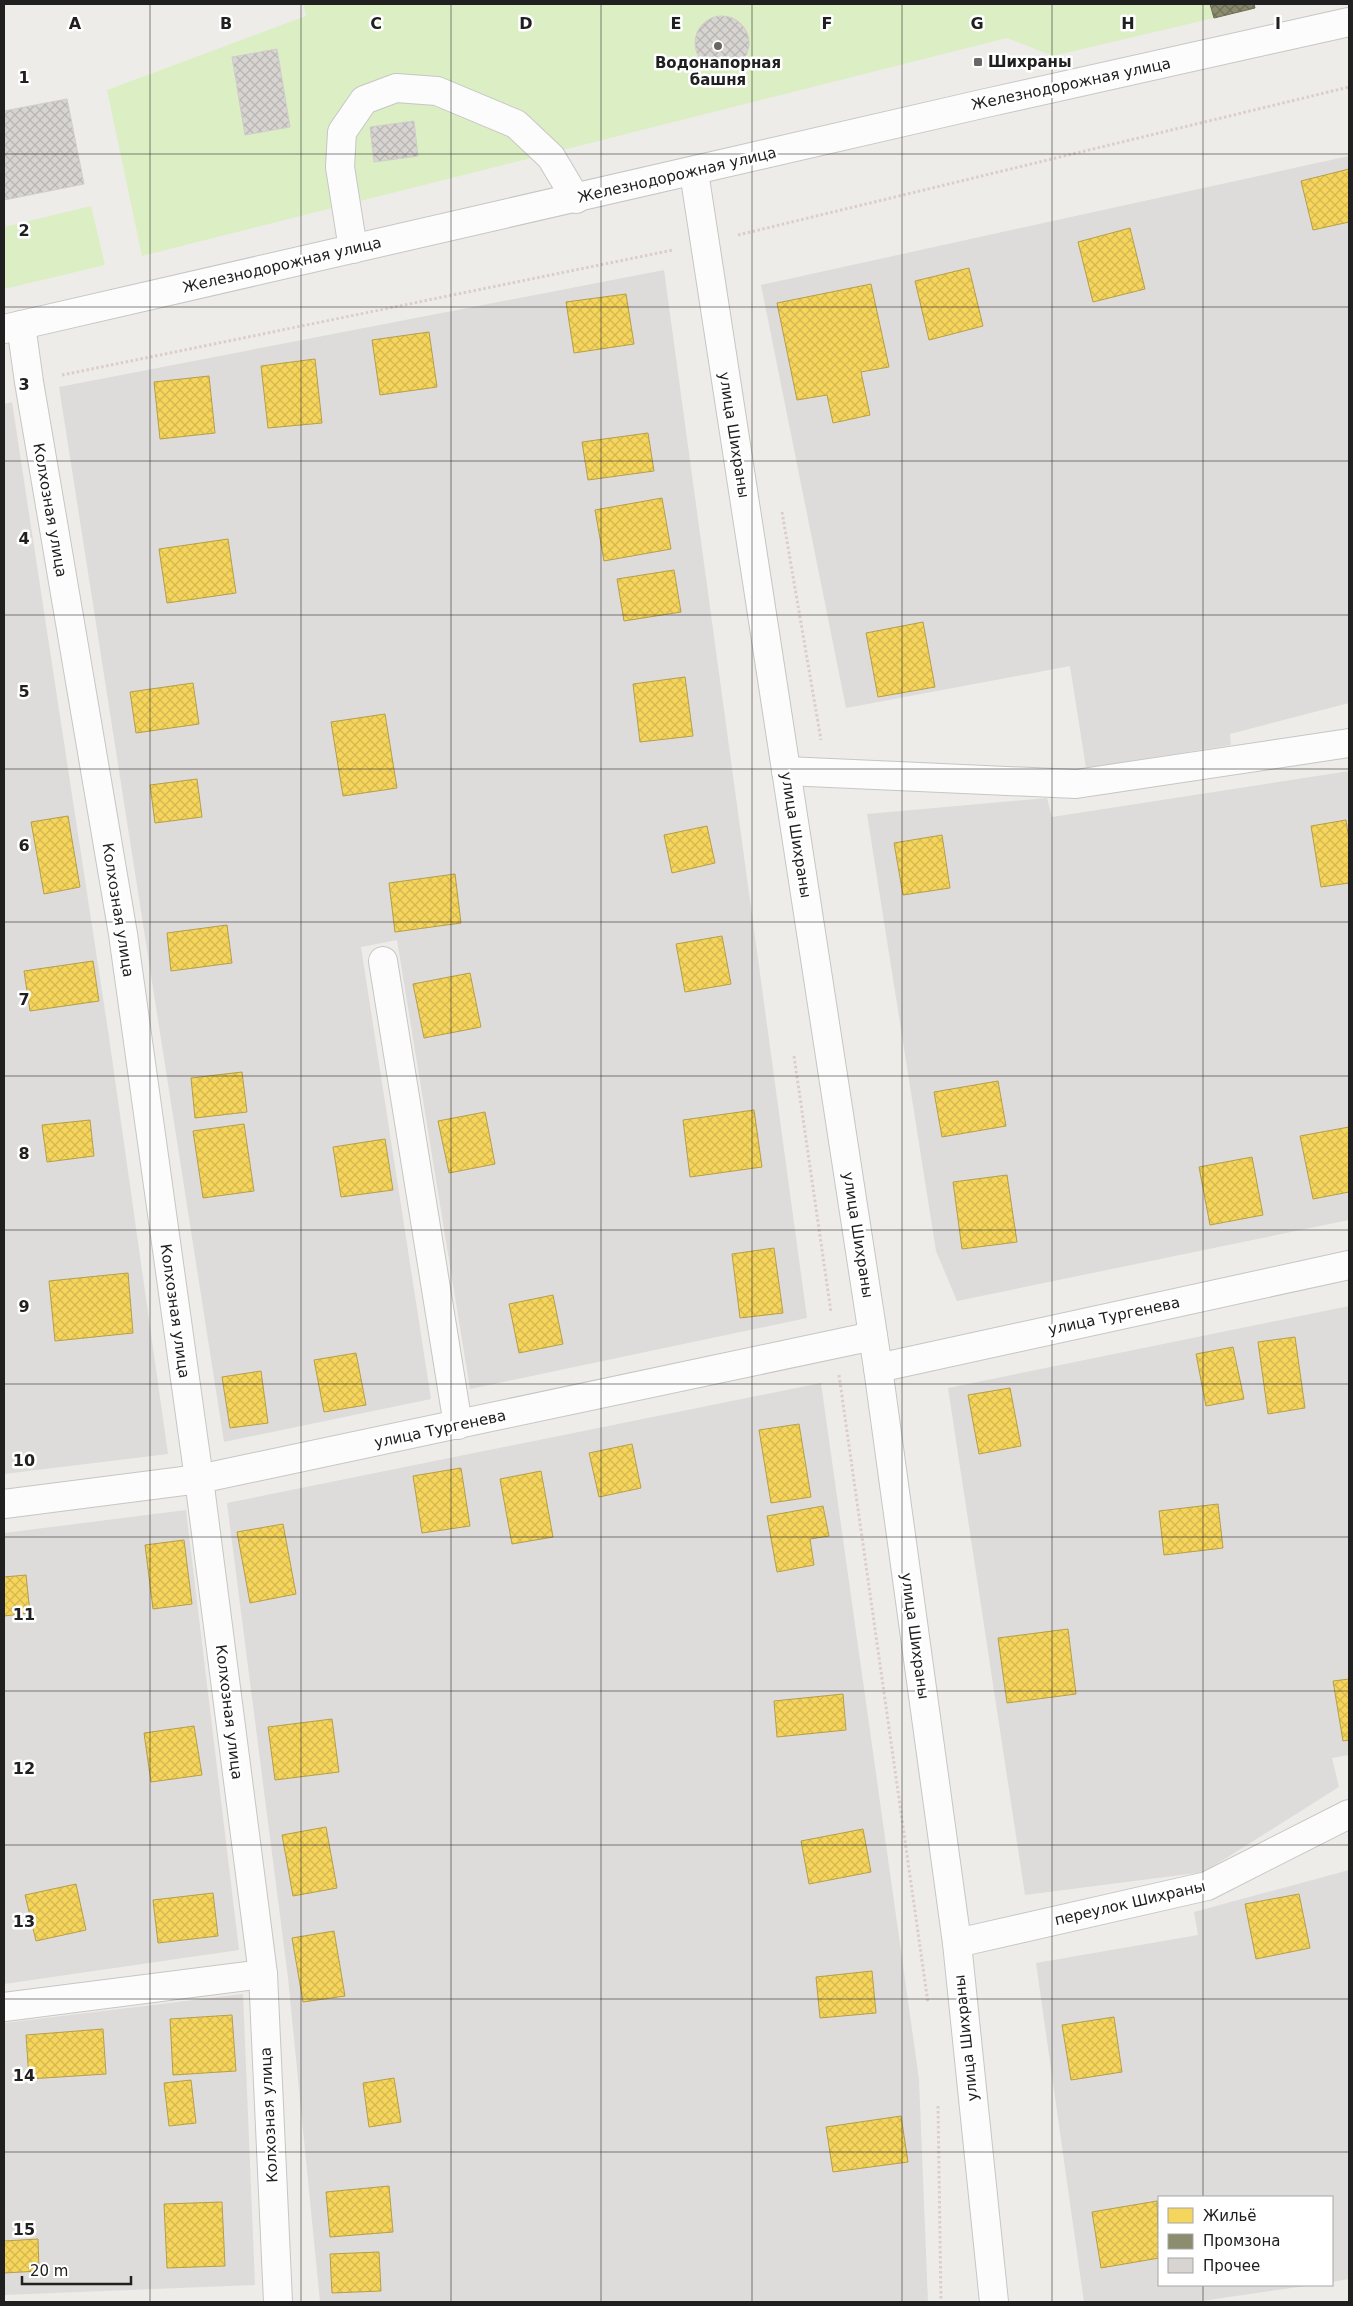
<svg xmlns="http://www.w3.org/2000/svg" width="1353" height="2306" font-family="'DejaVu Sans',sans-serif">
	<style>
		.residential { fill: #dddcda }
		.grass { fill: #dbeec4 }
		.homes { fill: url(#homes-cross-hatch); stroke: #b69f4a }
		.industry { fill: url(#industry-cross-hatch); stroke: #6c6c57 }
		.building { fill: url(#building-cross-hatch); stroke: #d1cdc9 }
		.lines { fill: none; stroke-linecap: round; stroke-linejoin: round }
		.minor-casing { stroke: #c7c6c4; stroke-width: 30 }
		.path { stroke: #dccdca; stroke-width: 3; stroke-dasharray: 2.5 2.5; stroke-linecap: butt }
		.minor { stroke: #fcfcfc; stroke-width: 28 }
		.grid { fill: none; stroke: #202020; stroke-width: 1; stroke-opacity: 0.55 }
		.poi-dot { fill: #686766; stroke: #fff; stroke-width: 2 }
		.labels { text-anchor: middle; stroke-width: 5; stroke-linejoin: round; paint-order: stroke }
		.poi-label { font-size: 15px; font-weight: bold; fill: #202020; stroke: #fff; text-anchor: start }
		.street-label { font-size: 15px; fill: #202020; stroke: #fff }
		.grid-label { font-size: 16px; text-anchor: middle; font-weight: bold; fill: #202020; stroke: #fff; stroke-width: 5; stroke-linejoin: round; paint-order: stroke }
	</style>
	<defs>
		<pattern id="homes-cross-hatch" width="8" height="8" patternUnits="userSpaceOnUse" patternTransform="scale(1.25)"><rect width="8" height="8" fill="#f6d55c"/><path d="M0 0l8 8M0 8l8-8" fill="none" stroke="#d3b750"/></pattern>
		<pattern id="industry-cross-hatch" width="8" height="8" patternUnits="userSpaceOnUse" patternTransform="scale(1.25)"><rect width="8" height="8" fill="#8c8c6e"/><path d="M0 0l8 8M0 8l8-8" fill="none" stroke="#72725a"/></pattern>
		<pattern id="building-cross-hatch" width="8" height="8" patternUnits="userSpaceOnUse" patternTransform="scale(1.25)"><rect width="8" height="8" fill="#d7d4d1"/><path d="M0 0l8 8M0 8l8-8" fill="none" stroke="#b8b6b3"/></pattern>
	</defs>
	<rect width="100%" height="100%" fill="#eeece8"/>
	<g class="residential">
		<path d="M 1349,156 L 1349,703 L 1230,734 L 1231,745 L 1086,768 L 1070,666 L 846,708 L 761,285 Z"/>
		<path d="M 664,270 L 807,1318 L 470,1389 L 397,940 L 361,947 L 431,1399 L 224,1442 L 59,387 Z"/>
		<path d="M 12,402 L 109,1037 L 168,1454 L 4,1474 L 4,404 Z"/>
		<path d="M 1349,771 L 1349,1220 L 957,1301 L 936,1251 L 867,814 L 1047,798 L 1052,817 Z"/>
		<path d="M 1349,1306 L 1349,1755 L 1332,1758 L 1339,1787 L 1204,1872 L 1025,1895 L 948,1388 Z"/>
		<path d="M 821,1383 L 919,2079 L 928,2302 L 320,2302 L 288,1978 L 227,1503 Z"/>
		<path d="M 186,1510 L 239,1950 L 4,1984 L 4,1533 Z"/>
		<path d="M 1349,1870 L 1349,2279 L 1332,2282 L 1332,2197 L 1159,2197 L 1159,2285 L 1312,2285 L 1195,2302 L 1084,2302 L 1036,1963 L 1198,1935 L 1194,1912 Z"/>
		<path d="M 243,1994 L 255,2285 L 4,2295 L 4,2023 Z"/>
	</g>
	<g class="grass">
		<path d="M 303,4 L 1210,4 L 1214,18 L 1053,56 L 1007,38 L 142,256 L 107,90 L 306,16 Z"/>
		<path d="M 91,206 L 105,265 L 4,289 L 4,227 Z"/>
	</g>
	<g class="homes">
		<path d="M 1349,169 L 1349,222 L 1313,230 L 1301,181 Z"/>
		<path d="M 1130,228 L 1145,289 L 1093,302 L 1078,242 Z"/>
		<path d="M 969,268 L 983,326 L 929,340 L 915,281 Z"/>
		<path d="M 871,284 L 889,367 L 861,372 L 870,415 L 833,423 L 827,395 L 797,400 L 777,303 Z"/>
		<path d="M 626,294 L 634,344 L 574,353 L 566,302 Z"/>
		<path d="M 429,332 L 437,387 L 380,395 L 372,340 Z"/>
		<path d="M 315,359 L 322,423 L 268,428 L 261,366 Z"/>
		<path d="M 209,376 L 215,433 L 160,439 L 154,382 Z"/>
		<path d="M 648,433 L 654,471 L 588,480 L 582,442 Z"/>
		<path d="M 662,498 L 671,549 L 604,561 L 595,510 Z"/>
		<path d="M 228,539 L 236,593 L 167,603 L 159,549 Z"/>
		<path d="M 674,570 L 681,612 L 624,621 L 617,579 Z"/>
		<path d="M 923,622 L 935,687 L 878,697 L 866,633 Z"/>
		<path d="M 685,677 L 693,736 L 640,742 L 633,684 Z"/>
		<path d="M 193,683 L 199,724 L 136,733 L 130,692 Z"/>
		<path d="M 385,714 L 397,788 L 343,796 L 331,722 Z"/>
		<path d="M 197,779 L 202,817 L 155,823 L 150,785 Z"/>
		<path d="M 68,816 L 80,887 L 44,894 L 31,822 Z"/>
		<path d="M 1346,820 L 1349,840 L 1349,883 L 1321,887 L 1311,826 Z"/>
		<path d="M 707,826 L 715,863 L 672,873 L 664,835 Z"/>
		<path d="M 942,835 L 950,888 L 903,895 L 894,843 Z"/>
		<path d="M 455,874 L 461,923 L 395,932 L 389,883 Z"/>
		<path d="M 227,925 L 232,963 L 171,971 L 167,933 Z"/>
		<path d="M 722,936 L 731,984 L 685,992 L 676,944 Z"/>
		<path d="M 93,961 L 99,1001 L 30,1011 L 24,971 Z"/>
		<path d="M 470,973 L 481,1027 L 424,1038 L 413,984 Z"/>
		<path d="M 242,1072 L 247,1112 L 195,1118 L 191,1078 Z"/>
		<path d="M 998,1081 L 1006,1126 L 942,1137 L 934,1092 Z"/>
		<path d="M 754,1110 L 762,1167 L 690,1177 L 683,1120 Z"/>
		<path d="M 485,1112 L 495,1164 L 449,1173 L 438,1121 Z"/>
		<path d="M 90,1120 L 94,1156 L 47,1162 L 42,1125 Z"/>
		<path d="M 244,1124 L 254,1191 L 203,1198 L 193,1131 Z"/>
		<path d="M 1349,1127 L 1349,1192 L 1313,1199 L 1300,1136 Z"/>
		<path d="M 385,1139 L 393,1190 L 341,1197 L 333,1147 Z"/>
		<path d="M 1252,1157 L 1263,1215 L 1210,1225 L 1199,1167 Z"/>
		<path d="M 1007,1175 L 1017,1242 L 962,1249 L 953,1182 Z"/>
		<path d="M 774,1248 L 783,1313 L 740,1318 L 732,1254 Z"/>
		<path d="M 128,1273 L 133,1333 L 55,1341 L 49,1281 Z"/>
		<path d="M 553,1295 L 563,1344 L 519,1353 L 509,1304 Z"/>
		<path d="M 1295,1337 L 1305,1408 L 1268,1414 L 1258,1342 Z"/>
		<path d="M 1233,1347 L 1244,1399 L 1206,1406 L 1196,1354 Z"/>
		<path d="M 356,1353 L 366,1405 L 324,1412 L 314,1360 Z"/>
		<path d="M 261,1371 L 268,1423 L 230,1428 L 222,1377 Z"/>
		<path d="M 1010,1388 L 1021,1446 L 979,1454 L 968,1395 Z"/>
		<path d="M 799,1424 L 811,1497 L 771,1503 L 759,1430 Z"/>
		<path d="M 632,1444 L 641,1488 L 599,1497 L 589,1453 Z"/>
		<path d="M 461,1468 L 470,1526 L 422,1533 L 413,1476 Z"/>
		<path d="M 541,1471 L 553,1537 L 512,1544 L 500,1479 Z"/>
		<path d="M 1218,1504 L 1223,1548 L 1164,1555 L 1159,1511 Z"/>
		<path d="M 823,1506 L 829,1536 L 810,1539 L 814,1565 L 777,1572 L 767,1516 Z"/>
		<path d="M 283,1524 L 296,1594 L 250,1603 L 237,1532 Z"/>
		<path d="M 184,1540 L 192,1604 L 153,1609 L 145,1545 Z"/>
		<path d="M 26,1575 L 30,1613 L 4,1616 L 4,1577 Z"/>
		<path d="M 1068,1629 L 1076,1694 L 1007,1703 L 998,1638 Z"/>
		<path d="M 1349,1679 L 1349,1740 L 1343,1741 L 1333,1681 Z"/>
		<path d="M 843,1694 L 846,1730 L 777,1737 L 774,1701 Z"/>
		<path d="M 332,1719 L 339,1772 L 275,1780 L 268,1727 Z"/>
		<path d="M 194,1726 L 202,1775 L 151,1782 L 144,1733 Z"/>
		<path d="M 326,1827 L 337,1888 L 293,1896 L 282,1835 Z"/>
		<path d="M 863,1829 L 871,1872 L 809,1884 L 801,1841 Z"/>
		<path d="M 76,1884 L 86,1930 L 36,1941 L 25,1895 Z"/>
		<path d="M 213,1893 L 218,1936 L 158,1943 L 153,1900 Z"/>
		<path d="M 1299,1894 L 1310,1948 L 1256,1959 L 1245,1904 Z"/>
		<path d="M 334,1931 L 345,1996 L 303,2002 L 292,1938 Z"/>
		<path d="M 872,1971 L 876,2013 L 820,2018 L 816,1977 Z"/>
		<path d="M 232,2015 L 236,2071 L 173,2075 L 170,2019 Z"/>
		<path d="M 1114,2017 L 1122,2072 L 1071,2080 L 1062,2025 Z"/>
		<path d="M 103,2029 L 106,2074 L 29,2079 L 26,2035 Z"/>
		<path d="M 394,2078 L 401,2122 L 369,2127 L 363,2083 Z"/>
		<path d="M 191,2080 L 196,2123 L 169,2126 L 164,2083 Z"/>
		<path d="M 901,2116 L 908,2162 L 833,2172 L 826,2127 Z"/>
		<path d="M 389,2186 L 393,2232 L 330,2237 L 326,2192 Z"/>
		<path d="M 1157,2201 L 1159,2258 L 1101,2268 L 1092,2212 Z"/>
		<path d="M 222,2202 L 225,2266 L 167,2268 L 164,2204 Z"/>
		<path d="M 38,2239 L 39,2271 L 4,2273 L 4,2241 Z"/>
		<path d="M 379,2252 L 381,2291 L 332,2293 L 330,2254 Z"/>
	</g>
	<path class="industry" d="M 1210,4 L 1254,4 L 1255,8 L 1214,18 Z"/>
	<g class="building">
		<circle cx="722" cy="43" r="27"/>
		<path d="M 277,49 L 290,127 L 245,135 L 232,57 Z"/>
		<path d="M 67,99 L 84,184 L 4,200 L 4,111 Z"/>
		<path d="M 414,121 L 418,156 L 374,162 L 370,127 Z"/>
	</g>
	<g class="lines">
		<g class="minor-casing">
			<g id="minor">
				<path d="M 694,172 L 878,1368 L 957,1943 L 994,2302"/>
				<path d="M 353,249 L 340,167 L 342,132 L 364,100 L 396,88 L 437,91 L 516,124 L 551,157 L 576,199"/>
				<path d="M 21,325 L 29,382 L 123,934 L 199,1479 L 263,1974 L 278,2302"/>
				<path d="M 4,329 L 986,103 L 1349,22"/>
				<path d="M 786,771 L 1076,784 L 1349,743"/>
				<path d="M 383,961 L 458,1425"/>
				<path d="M 878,1368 L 1349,1265"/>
				<path d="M 4,1504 L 199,1479 L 873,1336"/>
				<path d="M 957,1943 L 1207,1886 L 1349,1814"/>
				<path d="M 4,2007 L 263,1974"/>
			</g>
		</g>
		<g class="path">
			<path d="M 738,235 L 1349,87"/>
			<path d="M 62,375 L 673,250"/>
			<path d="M 782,512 L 821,740"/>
			<path d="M 794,1056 L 831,1312"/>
			<path d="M 839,1375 L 928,2003"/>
			<path d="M 938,2106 L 941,2302"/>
		</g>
		<use href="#minor" class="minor"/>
	</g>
	<path class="grid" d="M 150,4 L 150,2302M 301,4 L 301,2302M 451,4 L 451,2302M 601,4 L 601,2302M 752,4 L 752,2302M 902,4 L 902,2302M 1052,4 L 1052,2302M 1203,4 L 1203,2197M 4,154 L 1349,154M 4,307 L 1349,307M 4,461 L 1349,461M 4,615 L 1349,615M 4,769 L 1349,769M 4,922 L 1349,922M 4,1076 L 1349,1076M 4,1230 L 1349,1230M 4,1384 L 1349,1384M 4,1537 L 1349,1537M 4,1691 L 1349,1691M 4,1845 L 1349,1845M 4,1999 L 1349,1999M 4,2152 L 1349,2152M 1203,2285 L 1203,2302"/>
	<g class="poi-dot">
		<circle cx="718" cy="46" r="5"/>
		<rect x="973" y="57" width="10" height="10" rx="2.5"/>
	</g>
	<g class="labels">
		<g class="poi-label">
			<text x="988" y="67">Шихраны</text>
			<text x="718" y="68" text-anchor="middle">Водонапорная<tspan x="718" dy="17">башня</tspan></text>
		</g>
		<g class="street-label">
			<text transform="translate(1071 84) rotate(-12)" y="5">Железнодорожная улица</text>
			<text transform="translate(677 175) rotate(-13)" y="5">Железнодорожная улица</text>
			<text transform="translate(282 265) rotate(-13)" y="5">Железнодорожная улица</text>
			<text transform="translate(734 435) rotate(81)" y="5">улица Шихраны</text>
			<text transform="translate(50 510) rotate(80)" y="5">Колхозная улица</text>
			<text transform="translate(796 835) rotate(81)" y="5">улица Шихраны</text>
			<text transform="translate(118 910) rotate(81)" y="5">Колхозная улица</text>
			<text transform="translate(858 1235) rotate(81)" y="5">улица Шихраны</text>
			<text transform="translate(175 1311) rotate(82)" y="5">Колхозная улица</text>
			<text transform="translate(1114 1316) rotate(-12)" y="5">улица Тургенева</text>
			<text transform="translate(440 1429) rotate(-12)" y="5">улица Тургенева</text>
			<text transform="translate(915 1636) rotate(82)" y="5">улица Шихраны</text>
			<text transform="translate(229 1712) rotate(83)" y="5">Колхозная улица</text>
			<text transform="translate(1130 1903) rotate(-13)" y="5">переулок Шихраны</text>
			<text transform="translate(966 2038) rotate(-96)" y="5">улица Шихраны</text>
			<text transform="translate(269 2115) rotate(-93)" y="5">Колхозная улица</text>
		</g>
	</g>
	<g class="grid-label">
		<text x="75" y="29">A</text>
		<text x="226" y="29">B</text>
		<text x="376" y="29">C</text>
		<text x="526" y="29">D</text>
		<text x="676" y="29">E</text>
		<text x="827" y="29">F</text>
		<text x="977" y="29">G</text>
		<text x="1128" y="29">H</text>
		<text x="1278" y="29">I</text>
		<text x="24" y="83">1</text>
		<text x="24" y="236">2</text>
		<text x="24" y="390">3</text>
		<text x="24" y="544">4</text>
		<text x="24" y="697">5</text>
		<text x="24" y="851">6</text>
		<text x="24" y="1005">7</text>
		<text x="24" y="1159">8</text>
		<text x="24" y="1312">9</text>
		<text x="24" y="1466">10</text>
		<text x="24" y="1620">11</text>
		<text x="24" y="1774">12</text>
		<text x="24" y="1927">13</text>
		<text x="24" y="2081">14</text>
		<text x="24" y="2235">15</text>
	</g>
	<rect width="1353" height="2306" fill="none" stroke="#202020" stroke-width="10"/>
	<rect x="1158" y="2196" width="175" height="90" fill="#ffffff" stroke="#a6a6a6"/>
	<rect x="1168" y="2208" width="25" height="15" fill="#f6d55c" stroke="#a6a6a6"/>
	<text x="1203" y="2221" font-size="15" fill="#202020">Жильё</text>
	<rect x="1168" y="2234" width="25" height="15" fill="#8c8c6e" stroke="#a6a6a6"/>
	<text x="1203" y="2246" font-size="15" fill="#202020">Промзона</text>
	<rect x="1168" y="2258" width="25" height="15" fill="#d7d4d1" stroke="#a6a6a6"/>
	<text x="1203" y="2271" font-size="15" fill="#202020">Прочее</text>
	<path d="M22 2276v8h109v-8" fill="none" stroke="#202020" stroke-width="2.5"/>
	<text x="30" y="2276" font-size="15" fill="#202020" stroke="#ffffff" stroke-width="4" paint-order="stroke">20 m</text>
</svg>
